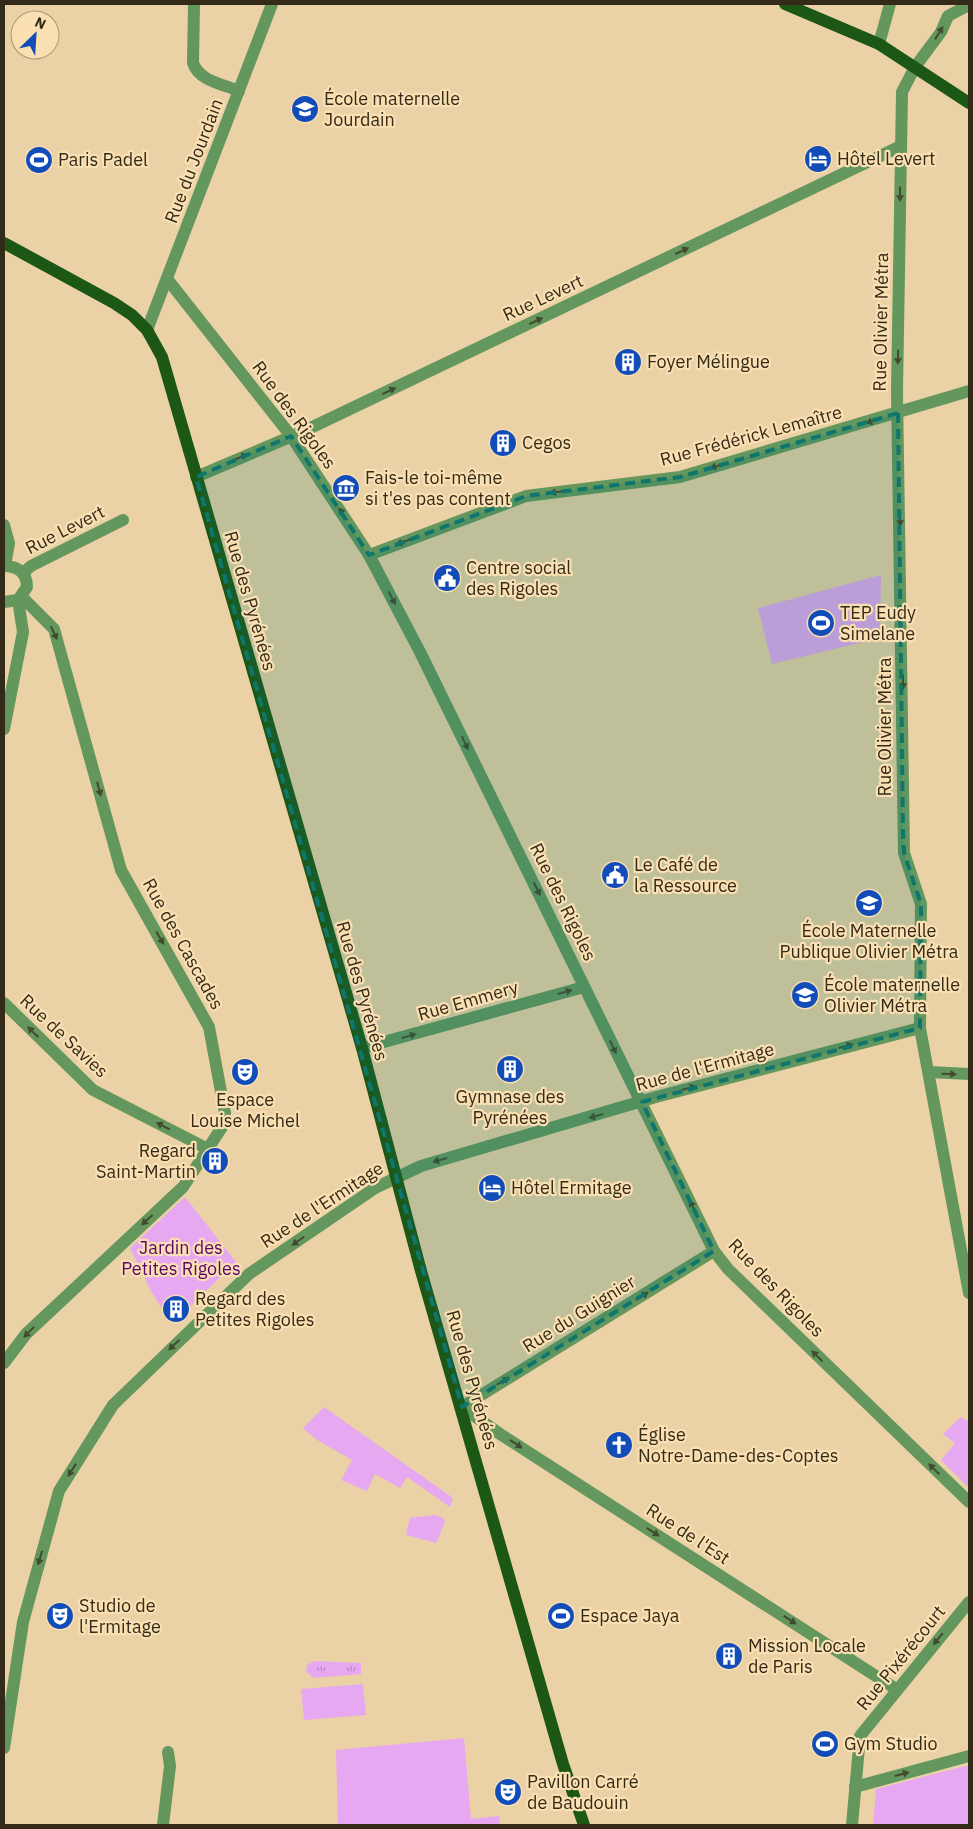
<svg xmlns="http://www.w3.org/2000/svg" width="973" height="1829" font-family="'IBM Plex Sans',sans-serif">
	<style>
		.grass { fill: url(#grass-tufts) }
		.green { fill: #e7a8f2 }
		.lines { fill: none; stroke-linecap: round; stroke-linejoin: round }
		.minor { stroke: #64975d; stroke-width: 12 }
		.major { stroke: #1c5715; stroke-width: 12 }
		.oneway { fill: #424b2d }
		.marked { fill: #0f766e; fill-opacity: 0.2; stroke: #0f766e; stroke-width: 4; stroke-dasharray: 10 6; stroke-linejoin: round }
		.labels { text-anchor: middle; stroke-width: 4.5; stroke-linejoin: round; paint-order: stroke }
		.poi-label { font-size: 18px; fill: #332a18; stroke: #f9dfb2; text-anchor: start }
		.street-label { font-size: 18px; fill: #332a18; stroke: #f9dfb2 }
		.park-label { font-size: 18px; fill: #5a0567; stroke: #f9dfb2 }
	</style>
	<defs>
		<pattern id="grass-tufts" width="24" height="20" patternUnits="userSpaceOnUse" patternTransform="scale(1.25)"><rect width="24" height="20" fill="#e7a8f2"/><path d="M3 7l-1-3M5 7V3M7 7l1-3M15 17l-1-3M17 17v-4M19 17l1-3" fill="none" stroke="#bc89c3"/></pattern>
	</defs>
	<rect width="100%" height="100%" fill="#ebd2a6"/>
	<path class="grass" d="M 314,1661 L 361,1663 L 361,1674 L 313,1678 L 306,1671 L 307,1665 Z"/>
	<g class="green">
		<path d="M 881,575 L 880,638 L 772,664 L 758,608 Z"/>
		<path d="M 185,1197 L 236,1262 L 172,1324 L 152,1293 L 130,1248 Z"/>
		<path d="M 324,1407 L 453,1498 L 450,1507 L 407,1477 L 400,1488 L 375,1474 L 367,1491 L 341,1480 L 352,1460 L 317,1440 L 303,1428 Z"/>
		<path d="M 961,1417 L 969,1422 L 968,1487 L 941,1460 L 955,1443 L 943,1434 Z"/>
		<path d="M 435,1515 L 443,1518 L 445,1522 L 436,1543 L 406,1535 L 410,1518 Z"/>
		<path d="M 363,1684 L 366,1715 L 304,1720 L 301,1689 Z"/>
		<path d="M 464,1738 L 471,1819 L 499,1816 L 500,1825 L 338,1825 L 336,1750 Z"/>
		<path d="M 969,1765 L 969,1825 L 873,1825 L 876,1789 Z"/>
	</g>
	<g class="lines">
		<g class="minor">
			<path d="M 194,4 L 193,63 C 199,81 223,84 239,91"/>
			<path d="M 969,5 L 948,16 L 941,32 L 915,67 L 902,92 L 897,391 L 904,853 L 921,904 L 920,1028 L 969,1293"/>
			<path d="M 879,44 L 890,4"/>
			<path d="M 168,280 L 291,436 L 369,555 L 420,652 L 714,1251 L 728,1269 L 969,1502"/>
			<path d="M 147,330 L 272,4"/>
			<path d="M 196,477 L 304,431 L 901,146"/>
			<path d="M 4,525 L 9,543 L 5,566"/>
			<path d="M 369,555 L 526,496 L 680,477 L 969,391"/>
			<path d="M 4,566 C 17,566 27,572 27,587 L 18,600 L 4,602"/>
			<path d="M 23,573 L 31,566 L 123,520"/>
			<path d="M 4,729 L 23,632 L 18,600"/>
			<path d="M 4,1003 L 93,1090 L 206,1148"/>
			<path d="M 362,1048 L 584,987"/>
			<path d="M 929,1072 L 969,1074"/>
			<path d="M 714,1251 L 462,1407 L 500,1434 L 896,1689"/>
			<path d="M 4,1363 L 26,1334 L 183,1187 L 224,1124 L 225,1113 L 209,1027 L 121,870 L 54,629 L 22,597"/>
			<path d="M 4,1748 L 23,1622 L 59,1491 L 113,1405 L 249,1274 L 375,1188 L 421,1166 L 656,1097 L 920,1028"/>
			<path d="M 855,1787 L 969,1756"/>
			<path d="M 163,1825 L 170,1766 L 168,1752"/>
			<path d="M 852,1825 L 860,1736 L 969,1602"/>
		</g>
		<g class="major">
			<path d="M 785,4 L 879,44 L 969,103"/>
			<path d="M 4,243 L 114,303 L 132,315 L 147,330 L 162,357 L 362,1048 L 421,1271 L 563,1764 L 584,1825"/>
		</g>
	</g>
	<defs><path id="oneway-solid" d="M-6-.8H1V-3.2L6.5 0L1 3.2V.8H-6Z" transform="scale(1.25)"/></defs>
	<g class="oneway">
		<use href="#oneway-solid" transform="translate(939 33) rotate(-58)"/>
		<use href="#oneway-solid" transform="translate(900 194) rotate(91)"/>
		<use href="#oneway-solid" transform="translate(682 251) rotate(-25)"/>
		<use href="#oneway-solid" transform="translate(536 321) rotate(-25)"/>
		<use href="#oneway-solid" transform="translate(898 357) rotate(91)"/>
		<use href="#oneway-solid" transform="translate(389 391) rotate(-25)"/>
		<use href="#oneway-solid" transform="translate(873 421) rotate(164)"/>
		<use href="#oneway-solid" transform="translate(241 457) rotate(-23)"/>
		<use href="#oneway-solid" transform="translate(717 466) rotate(164)"/>
		<use href="#oneway-solid" transform="translate(557 492) rotate(173)"/>
		<use href="#oneway-solid" transform="translate(343 514) rotate(-123)"/>
		<use href="#oneway-solid" transform="translate(900 519) rotate(89)"/>
		<use href="#oneway-solid" transform="translate(403 542) rotate(159)"/>
		<use href="#oneway-solid" transform="translate(392 598) rotate(62)"/>
		<use href="#oneway-solid" transform="translate(54 633) rotate(65)"/>
		<use href="#oneway-solid" transform="translate(903 682) rotate(89)"/>
		<use href="#oneway-solid" transform="translate(465 743) rotate(64)"/>
		<use href="#oneway-solid" transform="translate(99 789) rotate(75)"/>
		<use href="#oneway-solid" transform="translate(537 889) rotate(64)"/>
		<use href="#oneway-solid" transform="translate(160 938) rotate(60)"/>
		<use href="#oneway-solid" transform="translate(565 992) rotate(-16)"/>
		<use href="#oneway-solid" transform="translate(33 1032) rotate(-136)"/>
		<use href="#oneway-solid" transform="translate(409 1036) rotate(-16)"/>
		<use href="#oneway-solid" transform="translate(846 1046) rotate(-15)"/>
		<use href="#oneway-solid" transform="translate(613 1047) rotate(65)"/>
		<use href="#oneway-solid" transform="translate(949 1074) rotate(1)"/>
		<use href="#oneway-solid" transform="translate(689 1088) rotate(-15)"/>
		<use href="#oneway-solid" transform="translate(596 1116) rotate(164)"/>
		<use href="#oneway-solid" transform="translate(163 1126) rotate(-153)"/>
		<use href="#oneway-solid" transform="translate(440 1160) rotate(164)"/>
		<use href="#oneway-solid" transform="translate(693 1207) rotate(-116)"/>
		<use href="#oneway-solid" transform="translate(147 1220) rotate(138)"/>
		<use href="#oneway-solid" transform="translate(298 1241) rotate(145)"/>
		<use href="#oneway-solid" transform="translate(642 1296) rotate(-32)"/>
		<use href="#oneway-solid" transform="translate(29 1332) rotate(134)"/>
		<use href="#oneway-solid" transform="translate(174 1345) rotate(137)"/>
		<use href="#oneway-solid" transform="translate(817 1356) rotate(-136)"/>
		<use href="#oneway-solid" transform="translate(503 1381) rotate(-30)"/>
		<use href="#oneway-solid" transform="translate(516 1444) rotate(33)"/>
		<use href="#oneway-solid" transform="translate(934 1469) rotate(-136)"/>
		<use href="#oneway-solid" transform="translate(72 1470) rotate(122)"/>
		<use href="#oneway-solid" transform="translate(653 1532) rotate(33)"/>
		<use href="#oneway-solid" transform="translate(40 1558) rotate(106)"/>
		<use href="#oneway-solid" transform="translate(790 1620) rotate(33)"/>
		<use href="#oneway-solid" transform="translate(938 1639) rotate(130)"/>
		<use href="#oneway-solid" transform="translate(902 1774) rotate(-15)"/>
	</g>
	<path class="marked" d="M 898,413 L 903,833 L 904,853 L 921,904 L 920,1028 L 642,1102 L 714,1251 L 462,1407 L 196,477 L 291,436 L 369,555 L 526,496 L 680,477 Z"/>
	<defs>
		<g id="school-disc" transform="scale(1.4375)"><circle r="9.5" fill="#124cb8" stroke="#f9dfb2"/><path d="M0-5L7-2L0 1L-7-2ZM-4 1L0 2.5L4 1V4Q0 6-4 4Z" fill="#fff"/></g>
		<g id="hotel-disc" transform="scale(1.4375)"><circle r="9.5" fill="#124cb8" stroke="#f9dfb2"/><path d="M-6-4.5h1.5V1H6V5H4.5V3h-9V5H-6ZM-4 0a1.8 1.8 0 1 1 3.6 0ZM.5 0V-2.5h3Q6-2.5 6 0Z" fill="#fff"/></g>
		<g id="stadium-disc" transform="scale(1.4375)"><circle r="9.5" fill="#124cb8" stroke="#f9dfb2"/><path d="M0-5a6.5 5 0 1 0 0 10a6.5 5 0 1 0 0-10ZM-3.5-1.8h7v3.6h-7Z" fill="#fff"/></g>
		<g id="building-disc" transform="scale(1.4375)"><circle r="9.5" fill="#124cb8" stroke="#f9dfb2"/><path d="M-4-6H4V6H1V3H-1V6H-4ZM-2.5-4.3h1.7v1.8h-1.7ZM.8-4.3h1.7v1.8H.8ZM-2.5-1h1.7V.8h-1.7ZM.8-1h1.7V.8H.8Z" fill="#fff"/></g>
		<g id="museum-disc" transform="scale(1.4375)"><circle r="9.5" fill="#124cb8" stroke="#f9dfb2"/><path d="M0-6L6-3V-2H-6V-3ZM-5-1h2V3h-2ZM-1-1h2V3h-2ZM3-1h2V3H3ZM-6 4H6V6H-6Z" fill="#fff"/></g>
		<g id="civic-disc" transform="scale(1.4375)"><circle r="9.5" fill="#124cb8" stroke="#f9dfb2"/><path d="M-.6-6.5H3V-4.5H.6V-3L4-1V1h2V6H-6V1h2V-1L-.6-3ZM-1.2 2.5V6h2.4V2.5Z" fill="#fff"/></g>
		<g id="theatre-disc" transform="scale(1.4375)"><circle r="9.5" fill="#124cb8" stroke="#f9dfb2"/><path d="M-5-5.5Q0-4 5-5.5V0Q5 5 0 6Q-5 5-5 0ZM-3.3-2.5H-1v1.5H-3.3ZM1-2.5H3.3v1.5H1ZM-2.8 1Q0 5.5 2.8 1Z" fill="#fff"/></g>
		<g id="church-disc" transform="scale(1.4375)"><circle r="9.5" fill="#124cb8" stroke="#f9dfb2"/><path d="M-1.2-6h2.4v3.5h3.3v2.4h-3.3V6h-2.4V-.1h-3.3v-2.4h3.3Z" fill="#fff"/></g>
	</defs>
	<g fill-rule="evenodd">
		<use href="#school-disc" x="305" y="109"/>
		<use href="#hotel-disc" x="818" y="159"/>
		<use href="#stadium-disc" x="39" y="160"/>
		<use href="#building-disc" x="628" y="362"/>
		<use href="#building-disc" x="503" y="443"/>
		<use href="#museum-disc" x="346" y="488"/>
		<use href="#civic-disc" x="447" y="578"/>
		<use href="#stadium-disc" x="821" y="623"/>
		<use href="#civic-disc" x="615" y="875"/>
		<use href="#school-disc" x="869" y="903"/>
		<use href="#school-disc" x="805" y="995"/>
		<use href="#building-disc" x="510" y="1069"/>
		<use href="#theatre-disc" x="245" y="1072"/>
		<use href="#building-disc" x="215" y="1161"/>
		<use href="#hotel-disc" x="492" y="1188"/>
		<use href="#building-disc" x="176" y="1309"/>
		<use href="#church-disc" x="619" y="1445"/>
		<use href="#theatre-disc" x="60" y="1616"/>
		<use href="#stadium-disc" x="561" y="1616"/>
		<use href="#building-disc" x="729" y="1656"/>
		<use href="#stadium-disc" x="825" y="1744"/>
		<use href="#theatre-disc" x="508" y="1792"/>
	</g>
	<g class="labels">
		<g class="poi-label">
			<text x="324" y="105">École maternelle<tspan x="324" dy="21">Jourdain</tspan></text>
			<text x="837" y="165">Hôtel Levert</text>
			<text x="58" y="166">Paris Padel</text>
			<text x="647" y="368">Foyer Mélingue</text>
			<text x="522" y="449">Cegos</text>
			<text x="365" y="484">Fais-le toi-même<tspan x="365" dy="21">si t'es pas content</tspan></text>
			<text x="466" y="574">Centre social<tspan x="466" dy="21">des Rigoles</tspan></text>
			<text x="840" y="619">TEP Eudy<tspan x="840" dy="21">Simelane</tspan></text>
			<text x="634" y="871">Le Café de<tspan x="634" dy="21">la Ressource</tspan></text>
			<text x="869" y="937" text-anchor="middle">École Maternelle<tspan x="869" dy="21">Publique Olivier Métra</tspan></text>
			<text x="824" y="991">École maternelle<tspan x="824" dy="21">Olivier Métra</tspan></text>
			<text x="510" y="1103" text-anchor="middle">Gymnase des<tspan x="510" dy="21">Pyrénées</tspan></text>
			<text x="245" y="1106" text-anchor="middle">Espace<tspan x="245" dy="21">Louise Michel</tspan></text>
			<text x="196" y="1157" text-anchor="end">Regard<tspan x="196" dy="21">Saint-Martin</tspan></text>
			<text x="511" y="1194">Hôtel Ermitage</text>
			<text x="195" y="1305">Regard des<tspan x="195" dy="21">Petites Rigoles</tspan></text>
			<text x="638" y="1441">Église<tspan x="638" dy="21">Notre-Dame-des-Coptes</tspan></text>
			<text x="79" y="1612">Studio de<tspan x="79" dy="21">l'Ermitage</tspan></text>
			<text x="580" y="1622">Espace Jaya</text>
			<text x="748" y="1652">Mission Locale<tspan x="748" dy="21">de Paris</tspan></text>
			<text x="844" y="1750">Gym Studio</text>
			<text x="527" y="1788">Pavillon Carré<tspan x="527" dy="21">de Baudouin</tspan></text>
		</g>
		<g class="street-label">
			<text transform="translate(194 161) rotate(-69)" y="6">Rue du Jourdain</text>
			<text transform="translate(543 298) rotate(-25)" y="6">Rue Levert</text>
			<text transform="translate(881 322) rotate(-89)" y="6">Rue Olivier Métra</text>
			<text transform="translate(294 415) rotate(54)" y="6">Rue des Rigoles</text>
			<text transform="translate(751 436) rotate(-15)" y="6">Rue Frédérick Lemaître</text>
			<text transform="translate(65 530) rotate(-27)" y="6">Rue Levert</text>
			<text transform="translate(250 601) rotate(74)" y="6">Rue des Pyrénées</text>
			<text transform="translate(885 727) rotate(-90)" y="6">Rue Olivier Métra</text>
			<text transform="translate(563 902) rotate(64)" y="6">Rue des Rigoles</text>
			<text transform="translate(183 944) rotate(61)" y="6">Rue des Cascades</text>
			<text transform="translate(362 991) rotate(74)" y="6">Rue des Pyrénées</text>
			<text transform="translate(468 1001) rotate(-16)" y="6">Rue Emmery</text>
			<text transform="translate(64 1036) rotate(43)" y="6">Rue de Savies</text>
			<text transform="translate(705 1067) rotate(-15)" y="6">Rue de l'Ermitage</text>
			<text transform="translate(322 1205) rotate(-33)" y="6">Rue de l'Ermitage</text>
			<text transform="translate(776 1288) rotate(46)" y="6">Rue des Rigoles</text>
			<text transform="translate(579 1314) rotate(-32)" y="6">Rue du Guignier</text>
			<text transform="translate(472 1380) rotate(74)" y="6">Rue des Pyrénées</text>
			<text transform="translate(688 1534) rotate(33)" y="6">Rue de l'Est</text>
			<text transform="translate(901 1658) rotate(-51)" y="6">Rue Pixérécourt</text>
		</g>
		<g class="park-label">
			<text x="181" y="1254">Jardin des<tspan x="181" dy="21">Petites Rigoles</tspan></text>
		</g>
	</g>
	<rect width="973" height="1829" fill="none" stroke="#332a18" stroke-width="10"/>
	<g transform="translate(35 35) rotate(25)"><circle r="24" fill="#f9dfb2" stroke="#aa9774"/>
	<path d="M0-4L9 19L0 12L-9 19Z" fill="#124cb8"/>
	<text y="-8" font-size="14" font-weight="bold" text-anchor="middle" fill="#332a18">N</text>
	</g>
</svg>
